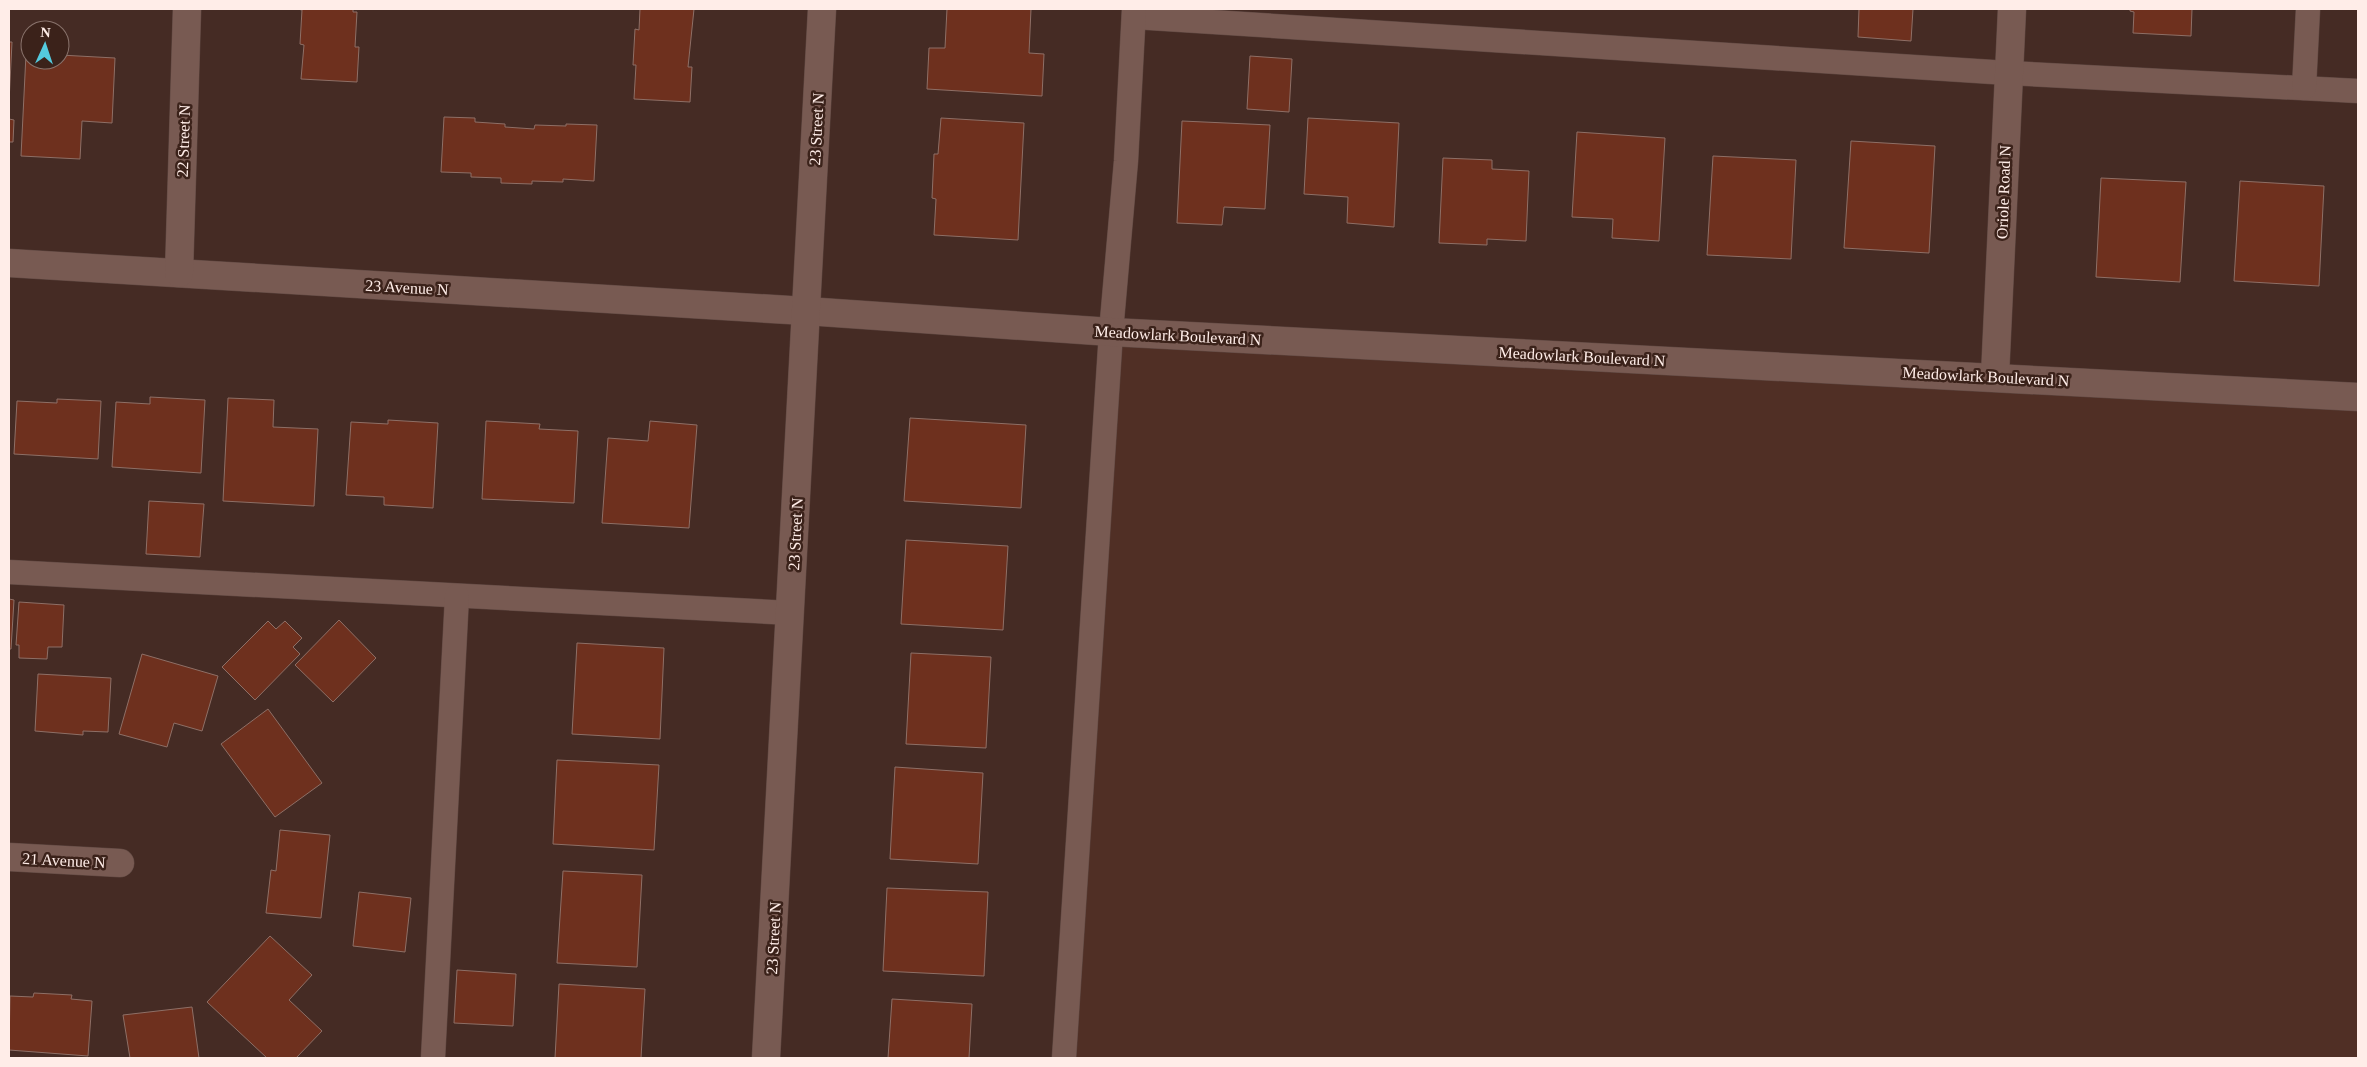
<svg xmlns="http://www.w3.org/2000/svg" width="2367" height="1067" font-family="Georgia,serif">
	<style>
		.built { fill: #502f25 }
		.building { fill: #6e301e; stroke: #8e6f66 }
		.lines { fill: none; stroke-linecap: round; stroke-linejoin: round }
		.service-casing { stroke: #5e4741; stroke-width: 25 }
		.minor-casing { stroke: #5e4741; stroke-width: 29 }
		.tertiary-casing { stroke: #5e4741; stroke-width: 29 }
		.service { stroke: #785a52; stroke-width: 24 }
		.minor { stroke: #785a52; stroke-width: 28 }
		.tertiary { stroke: #785a52; stroke-width: 28 }
		.labels { text-anchor: middle; stroke-width: 5; stroke-linejoin: round; paint-order: stroke }
		.street-label { font-size: 16px; fill: #ffede8; stroke: #3b221a }
	</style>
	<rect width="100%" height="100%" fill="#452b24"/>
	<path class="built" d="M 1111,332 L 2358,397 L 2358,1058 L 1065,1058 Z"/>
	<g class="building">
		<path d="M 297,9 L 353,9 L 353,12 L 357,12 L 355,47 L 359,47 L 357,82 L 301,79 L 304,45 L 300,44 L 302,10 Z"/>
		<path d="M 640,9 L 694,9 L 688,67 L 692,67 L 690,102 L 634,99 L 636,65 L 633,65 L 635,29 L 639,30 Z"/>
		<path d="M 947,9 L 1031,9 L 1029,53 L 1044,54 L 1042,96 L 927,89 L 929,48 L 945,48 Z"/>
		<path d="M 1859,9 L 1913,9 L 1911,41 L 1858,37 Z"/>
		<path d="M 2130,9 L 2192,9 L 2191,36 L 2133,33 L 2134,12 L 2130,11 Z"/>
		<path d="M 9,42 L 12,42 L 9,102 Z"/>
		<path d="M 26,54 L 30,54 L 30,60 L 60,60 L 60,55 L 115,58 L 112,123 L 82,121 L 80,159 L 21,156 Z"/>
		<path d="M 1250,56 L 1292,59 L 1289,112 L 1247,109 Z"/>
		<path d="M 444,117 L 475,118 L 475,122 L 505,124 L 505,127 L 534,129 L 535,125 L 566,126 L 566,124 L 597,125 L 594,181 L 563,179 L 563,182 L 532,181 L 532,184 L 501,183 L 501,178 L 471,177 L 471,173 L 441,172 Z"/>
		<path d="M 941,118 L 1024,123 L 1018,240 L 934,235 L 936,199 L 932,198 L 934,154 L 938,154 Z"/>
		<path d="M 1308,118 L 1399,123 L 1394,227 L 1347,223 L 1348,197 L 1304,194 Z"/>
		<path d="M 9,119 L 14,120 L 13,142 L 9,142 Z"/>
		<path d="M 1182,121 L 1270,125 L 1265,209 L 1224,207 L 1222,225 L 1177,223 Z"/>
		<path d="M 1577,132 L 1665,138 L 1659,241 L 1612,238 L 1613,219 L 1572,217 Z"/>
		<path d="M 1851,141 L 1935,146 L 1929,253 L 1844,248 Z"/>
		<path d="M 1713,156 L 1796,160 L 1791,259 L 1707,255 Z"/>
		<path d="M 1443,158 L 1492,160 L 1492,169 L 1529,171 L 1526,241 L 1487,239 L 1487,245 L 1439,243 Z"/>
		<path d="M 2101,178 L 2186,182 L 2180,282 L 2096,277 Z"/>
		<path d="M 2240,181 L 2324,186 L 2319,286 L 2234,281 Z"/>
		<path d="M 150,397 L 205,400 L 201,473 L 112,467 L 116,402 L 150,404 Z"/>
		<path d="M 228,398 L 274,400 L 273,427 L 318,429 L 314,506 L 223,501 Z"/>
		<path d="M 57,399 L 101,401 L 98,459 L 14,454 L 17,401 L 57,403 Z"/>
		<path d="M 910,418 L 1026,425 L 1021,508 L 904,501 Z"/>
		<path d="M 388,420 L 438,423 L 433,508 L 384,505 L 384,497 L 346,495 L 351,422 L 388,424 Z"/>
		<path d="M 486,421 L 540,424 L 539,429 L 578,431 L 574,503 L 482,499 Z"/>
		<path d="M 650,421 L 697,425 L 689,528 L 602,523 L 608,438 L 648,441 Z"/>
		<path d="M 149,501 L 204,504 L 200,557 L 146,554 Z"/>
		<path d="M 906,540 L 1008,546 L 1003,630 L 901,624 Z"/>
		<path d="M 9,599 L 14,600 L 11,649 L 9,649 Z"/>
		<path d="M 19,602 L 64,605 L 62,647 L 48,647 L 47,659 L 19,658 L 19,645 L 16,645 Z"/>
		<path d="M 339,620 L 376,658 L 333,702 L 295,665 Z"/>
		<path d="M 268,621 L 276,629 L 285,621 L 302,638 L 293,647 L 300,654 L 255,700 L 222,667 Z"/>
		<path d="M 577,643 L 664,648 L 660,739 L 572,734 Z"/>
		<path d="M 911,653 L 991,657 L 986,748 L 906,744 Z"/>
		<path d="M 142,654 L 218,676 L 202,731 L 174,723 L 167,747 L 119,734 Z"/>
		<path d="M 38,674 L 111,678 L 108,732 L 83,731 L 83,735 L 35,731 Z"/>
		<path d="M 268,709 L 322,783 L 275,817 L 221,744 Z"/>
		<path d="M 557,760 L 659,765 L 654,850 L 553,844 Z"/>
		<path d="M 895,767 L 983,773 L 978,864 L 890,859 Z"/>
		<path d="M 280,830 L 330,835 L 321,918 L 266,913 L 271,870 L 276,871 Z"/>
		<path d="M 563,871 L 642,875 L 637,967 L 557,963 Z"/>
		<path d="M 887,888 L 988,892 L 984,976 L 883,971 Z"/>
		<path d="M 359,892 L 411,898 L 405,952 L 353,946 Z"/>
		<path d="M 270,936 L 312,975 L 289,1000 L 322,1031 L 296,1058 L 267,1058 L 207,1002 Z"/>
		<path d="M 457,970 L 516,974 L 513,1026 L 454,1023 Z"/>
		<path d="M 559,984 L 645,989 L 641,1058 L 555,1058 Z"/>
		<path d="M 34,993 L 72,995 L 71,999 L 92,1001 L 88,1056 L 9,1050 L 10,996 L 33,997 Z"/>
		<path d="M 892,999 L 972,1004 L 969,1058 L 888,1058 Z"/>
		<path d="M 192,1007 L 199,1058 L 130,1058 L 123,1015 Z"/>
	</g>
	<g class="lines">
		<g class="service-casing">
			<g id="service">
				<path d="M 1134,17 L 2008,73 L 2358,91"/>
				<path d="M 2304,88 L 2308,9"/>
				<path d="M 9,572 L 791,613"/>
				<path d="M 433,1058 L 457,596"/>
				<path d="M 1064,1058 L 1111,332 L 1126,161 L 1134,9"/>
			</g>
		</g>
		<g class="minor-casing">
			<g id="minor">
				<path d="M 9,263 L 806,311 L 1111,332 L 2358,397"/>
				<path d="M 179,273 L 187,9"/>
				<path d="M 1995,376 L 2012,9"/>
				<path d="M 9,857 L 120,863"/>
			</g>
		</g>
		<g class="tertiary-casing">
			<path id="tertiary" d="M 766,1058 L 822,9"/>
		</g>
		<use href="#service" class="service"/>
		<use href="#minor" class="minor"/>
		<use href="#tertiary" class="tertiary"/>
	</g>
	<g class="labels">
		<g class="street-label">
			<text transform="translate(816 129) rotate(-87)" y="6">23 Street N</text>
			<text transform="translate(183 141) rotate(-88)" y="6">22 Street N</text>
			<text transform="translate(2003 192) rotate(-88)" y="6">Oriole Road N</text>
			<text transform="translate(407 287) rotate(3)" y="6">23 Avenue N</text>
			<text transform="translate(1178 335) rotate(3)" y="6">Meadowlark Boulevard N</text>
			<text transform="translate(1582 356) rotate(3)" y="6">Meadowlark Boulevard N</text>
			<text transform="translate(1986 376) rotate(3)" y="6">Meadowlark Boulevard N</text>
			<text transform="translate(795 534) rotate(-87)" y="6">23 Street N</text>
			<text transform="translate(64 860) rotate(3)" y="6">21 Avenue N</text>
			<text transform="translate(773 938) rotate(-87)" y="6">23 Street N</text>
		</g>
	</g>
	<rect width="2367" height="1067" fill="none" stroke="#ffede8" stroke-width="20"/>
	<g transform="translate(45 45) rotate(3)"><circle r="24" fill="#3b221a" stroke="#89736c"/>
	<path d="M0-4L9 19L0 12L-9 19Z" fill="#54cade"/>
	<text y="-8" font-size="14" font-weight="bold" text-anchor="middle" fill="#ffede8">N</text>
	</g>
</svg>
